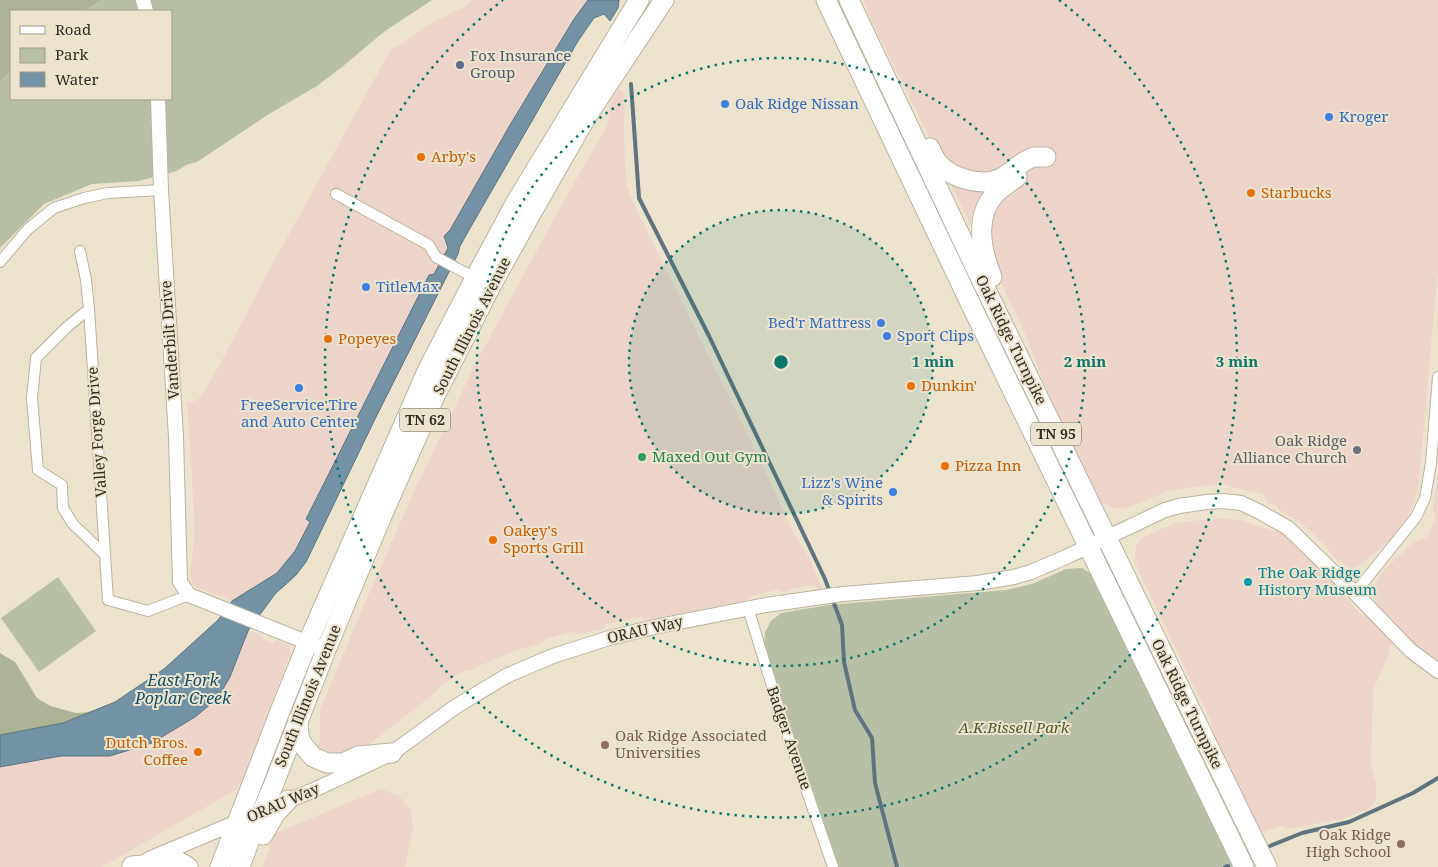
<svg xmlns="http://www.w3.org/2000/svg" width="1438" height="867" font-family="'Noto Serif',serif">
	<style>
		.commercial { fill: #ecd4ca }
		.green { fill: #b8bfa7 }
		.forest { fill: #acb495 }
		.water { fill: #7392a4; stroke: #5f747e }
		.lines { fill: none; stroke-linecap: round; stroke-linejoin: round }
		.stream { stroke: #5f747e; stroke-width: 4 }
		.street-casing { stroke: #bbb3a0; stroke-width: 12 }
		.secondary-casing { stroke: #bbb3a0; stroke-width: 16 }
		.highway-casing { stroke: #bbb3a0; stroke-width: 21 }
		.street { stroke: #fff; stroke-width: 10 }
		.secondary { stroke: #fff; stroke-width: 14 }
		.highway { stroke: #fff; stroke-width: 19 }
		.ring { fill: none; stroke: #0f766e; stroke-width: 2.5; stroke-dasharray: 2.5 5 }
		.service-dot { fill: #5c6f8a; stroke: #ece3cf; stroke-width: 2 }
		.shop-dot { fill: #3f7fe0; stroke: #ece3cf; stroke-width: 2 }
		.food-dot { fill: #e8710a; stroke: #ece3cf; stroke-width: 2 }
		.worship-dot { fill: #6b7280; stroke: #ece3cf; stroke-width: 2 }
		.leisure-dot { fill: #2e9e5b; stroke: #ece3cf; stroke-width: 2 }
		.culture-dot { fill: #0f9aa8; stroke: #ece3cf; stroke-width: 2 }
		.education-dot { fill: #8d6e63; stroke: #ece3cf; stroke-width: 2 }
		.labels { text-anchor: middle; stroke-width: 4; stroke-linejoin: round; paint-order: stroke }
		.shield { fill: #ece3cf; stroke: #696459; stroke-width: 1 }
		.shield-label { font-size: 14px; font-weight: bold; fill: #312e26 }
		.service-label { font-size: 15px; fill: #4e5e75; stroke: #ece3cf; text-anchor: start }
		.shop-label { font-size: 15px; fill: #366cbe; stroke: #ece3cf; text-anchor: start }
		.food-label { font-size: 15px; fill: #c56008; stroke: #ece3cf; text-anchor: start }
		.street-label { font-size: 15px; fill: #312e26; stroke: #ece3cf }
		.worship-label { font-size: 15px; fill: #5b616d; stroke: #ece3cf; text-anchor: end }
		.leisure-label { font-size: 15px; fill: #27864d; stroke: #ece3cf; text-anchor: start }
		.culture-label { font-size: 15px; fill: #0d838f; stroke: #ece3cf; text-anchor: start }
		.park-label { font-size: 15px; font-style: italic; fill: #525d2b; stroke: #ece3cf }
		.education-label { font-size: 15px; fill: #785e54; stroke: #ece3cf; text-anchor: start }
		.water-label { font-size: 16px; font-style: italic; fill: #16506b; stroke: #ece3cf }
		.centre { fill: #0f766e; stroke: #ece3cf; stroke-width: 2.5 }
		.ring-label { font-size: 15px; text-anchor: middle; font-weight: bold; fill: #0f766e; stroke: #ece3cf; stroke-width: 4; stroke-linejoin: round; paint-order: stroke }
	</style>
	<rect width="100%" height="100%" fill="#ece3cf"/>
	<g class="commercial">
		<path d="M 471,0 L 588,0 L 574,19 L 510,125 L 450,230 L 445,235 L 448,248 L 434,274 L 429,275 L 307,519 L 310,522 L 295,551 L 277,573 L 232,601 L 196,587 L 193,584 L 190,576 L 194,541 L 194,513 L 187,402 L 195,401 L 201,397 L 219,366 L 266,276 L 391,49 L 403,43 L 428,25 L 468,5 Z"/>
		<path d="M 863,0 L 1438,0 L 1438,268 L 1418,491 L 1413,507 L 1408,516 L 1392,538 L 1361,565 L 1355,568 L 1348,567 L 1341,561 L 1339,562 L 1314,534 L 1301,523 L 1278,509 L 1278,507 L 1267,502 L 1263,494 L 1227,486 L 1223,481 L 1216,485 L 1191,487 L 1166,492 L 1124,509 L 1113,508 L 1102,503 L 1097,496 L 1052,404 L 1024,331 L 1001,282 L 992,256 L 974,232 L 949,181 L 955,167 L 935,149 L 875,28 Z"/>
		<path d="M 619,89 L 624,93 L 625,98 L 624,121 L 625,166 L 627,185 L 632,201 L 761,462 L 790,526 L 810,559 L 822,589 L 817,588 L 812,585 L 792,589 L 789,591 L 781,592 L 777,590 L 752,596 L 748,599 L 743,601 L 648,620 L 644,620 L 640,617 L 606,624 L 603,629 L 579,634 L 571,632 L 545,639 L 543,642 L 540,644 L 514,651 L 470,670 L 464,671 L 441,685 L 435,693 L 368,745 L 347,757 L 315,751 L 320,741 L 320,717 L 321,708 L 357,621 L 416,487 L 477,361 L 506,307 L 566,197 L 607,126 L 612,99 Z"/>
		<path d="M 1438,481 L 1438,661 L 1425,652 L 1404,634 L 1390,646 L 1389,655 L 1373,690 L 1371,767 L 1376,783 L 1376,800 L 1371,808 L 1345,818 L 1289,829 L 1281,826 L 1259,833 L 1217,746 L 1210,719 L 1138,570 L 1135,559 L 1136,546 L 1142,538 L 1156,531 L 1176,523 L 1209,519 L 1211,521 L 1216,518 L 1241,520 L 1244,521 L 1247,524 L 1248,523 L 1272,530 L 1273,532 L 1281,533 L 1289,538 L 1315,562 L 1362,616 L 1376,601 L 1375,592 L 1375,586 L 1382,572 L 1414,542 L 1427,537 L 1436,516 L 1433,509 L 1433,504 Z"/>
		<path d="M 248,631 L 260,634 L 264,640 L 273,643 L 276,640 L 280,641 L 289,646 L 291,652 L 242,780 L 236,790 L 102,867 L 0,867 L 0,767 L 61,756 L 111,756 L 152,743 L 195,717 L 217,699 L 230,677 Z"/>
		<path d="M 381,789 L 399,796 L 411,810 L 412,823 L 414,824 L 405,867 L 263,867 L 274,834 Z"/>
	</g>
	<g class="green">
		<path d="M 102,0 L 432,0 L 385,31 L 342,67 L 317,86 L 269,114 L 197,162 L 186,165 L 177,171 L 139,181 L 92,184 L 44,204 L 0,248 L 0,81 L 11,72 L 11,99 L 171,99 L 171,11 L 84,11 Z"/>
		<path d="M 1082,568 L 1096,577 L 1235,867 L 839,867 L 764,648 L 765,632 L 771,621 L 781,613 L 829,605 L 1006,590 L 1032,584 L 1066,569 Z"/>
		<path d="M 58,577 L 96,631 L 39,672 L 1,618 Z"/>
	</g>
	<g class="forest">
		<path d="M 0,0 L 102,0 L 84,11 L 11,11 L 11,72 L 0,81 Z"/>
		<path d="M 0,653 L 15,662 L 37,698 L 50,706 L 76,713 L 90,712 L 63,723 L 0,735 Z"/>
	</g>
	<path class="water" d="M 588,0 L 619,0 L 618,8 L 610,21 L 604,14 L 594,18 L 578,41 L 469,230 L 460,246 L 458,254 L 375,419 L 306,562 L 296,575 L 275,594 L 248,631 L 230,677 L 217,699 L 195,717 L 152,743 L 110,756 L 61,756 L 0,767 L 0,735 L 63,723 L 115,702 L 164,669 L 218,620 L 232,601 L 277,573 L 295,551 L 310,522 L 306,519 L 429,275 L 434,274 L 448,248 L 444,236 L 450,230 L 510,125 L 574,19 Z"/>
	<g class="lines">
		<g class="stream">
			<path d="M 631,84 L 639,198 L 709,336 L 825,579 L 842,625 L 844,662 L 855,710 L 872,738 L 875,783 L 897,867"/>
			<path d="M 1270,846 L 1302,833 L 1349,822 L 1413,793 L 1438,778"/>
			<path d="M 1225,867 L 1228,866"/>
		</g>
		<g class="street-casing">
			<g id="street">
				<path d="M 336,194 L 429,245 L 436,257 L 475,278"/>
				<path d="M 80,251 L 86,280 L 89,309 L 108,600 L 148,611 L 189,595"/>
				<path d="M 0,262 L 28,229 L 54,208 L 84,198 L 108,193 L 161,190"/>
				<path d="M 89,309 L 67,327 L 36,358 L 32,398 L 38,470 L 62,485 L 63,508 L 73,524 L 104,554"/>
				<path d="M 1355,593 L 1416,517 L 1425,498 L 1431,463 L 1438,377"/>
				<path d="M 748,608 L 782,719 L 833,867"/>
			</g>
		</g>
		<g class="secondary-casing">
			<g id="secondary">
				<path d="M 143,0 L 146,11"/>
				<path d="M 158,99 L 161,190 L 176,437 L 180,582 L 189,595 L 326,650"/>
				<path d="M 280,804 L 314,790 L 392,753 L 455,707 L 506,676 L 553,656 L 609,638 L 659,626 L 766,605 L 843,594 L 978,583 L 1014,577 L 1031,572 L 1066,557 L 1165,510 L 1179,506 L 1207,502 L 1223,501 L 1241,503 L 1260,512 L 1288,528 L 1355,593 L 1410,650 L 1438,671"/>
				<path d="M 149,859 L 242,820"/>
			</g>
		</g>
		<g class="highway-casing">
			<g id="highway">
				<path d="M 826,0 L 973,309 L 1244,867"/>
				<path d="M 849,0 L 977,271 L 1267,867"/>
				<path d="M 930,148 C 932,153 935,160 939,164 C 953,179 983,187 1001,178 C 1011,173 1024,159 1034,157 C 1038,157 1042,157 1046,157"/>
				<path d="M 992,277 C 982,252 974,217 995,194 C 1001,188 1009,183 1017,177"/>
				<path d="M 298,720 L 299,736 L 302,744 L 313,757 L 327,763 L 343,763 L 358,756 L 392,753"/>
				<path d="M 263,835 L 275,814 L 288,800"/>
				<path d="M 132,866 L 153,864 L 175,859 L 188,867"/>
				<path d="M 220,867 L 284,701 L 308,642 L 428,369 L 475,278 L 516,202 L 639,0"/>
				<path d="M 240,867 L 249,842 L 273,786 L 326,650 L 381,518 L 436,394 L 491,286 L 531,214 L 587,116 L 664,0"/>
			</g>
		</g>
		<use href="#street" class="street"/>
		<use href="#secondary" class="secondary"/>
		<use href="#highway" class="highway"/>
	</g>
	<circle cx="781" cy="362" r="152" fill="#0f766e" fill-opacity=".12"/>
	<g class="ring">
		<circle cx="781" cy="362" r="152"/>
		<circle cx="781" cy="362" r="304"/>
		<path d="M1059 0A456 456 0 1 1 503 0"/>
	</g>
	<circle class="service-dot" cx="460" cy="65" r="5"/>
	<g class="shop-dot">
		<circle cx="725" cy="104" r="5"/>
		<circle cx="1329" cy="117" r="5"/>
		<circle cx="366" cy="287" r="5"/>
		<circle cx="881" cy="323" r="5"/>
		<circle cx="887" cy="336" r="5"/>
		<circle cx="299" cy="388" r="5"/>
		<circle cx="893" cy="492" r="5"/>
	</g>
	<g class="food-dot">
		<circle cx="421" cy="157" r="5"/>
		<circle cx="1251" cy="193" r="5"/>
		<circle cx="328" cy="339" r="5"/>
		<circle cx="911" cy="386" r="5"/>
		<circle cx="945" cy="466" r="5"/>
		<circle cx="493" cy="540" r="5"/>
		<circle cx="198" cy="752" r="5"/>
	</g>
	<circle class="worship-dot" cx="1357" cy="450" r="5"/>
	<circle class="leisure-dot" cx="642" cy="457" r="5"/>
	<circle class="culture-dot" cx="1248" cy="582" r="5"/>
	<g class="education-dot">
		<circle cx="605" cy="745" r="5"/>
		<circle cx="1401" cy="844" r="5"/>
	</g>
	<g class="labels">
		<g class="shield">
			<rect x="400" y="408.5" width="50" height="23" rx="4"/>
			<rect x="1031" y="422.5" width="50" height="23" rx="4"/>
		</g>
		<g class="shield-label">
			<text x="425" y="425">TN 62</text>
			<text x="1056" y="439">TN 95</text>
		</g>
		<g class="service-label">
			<text x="470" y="61">Fox Insurance<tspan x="470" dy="17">Group</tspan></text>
		</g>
		<g class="shop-label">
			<text x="735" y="109">Oak Ridge Nissan</text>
			<text x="1339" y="122">Kroger</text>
			<text x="376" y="292">TitleMax</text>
			<text x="871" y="328" text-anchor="end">Bed'r Mattress</text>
			<text x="897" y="341">Sport Clips</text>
			<text x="299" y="410" text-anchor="middle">FreeService Tire<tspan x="299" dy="17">and Auto Center</tspan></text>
			<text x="883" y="488" text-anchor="end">Lizz's Wine<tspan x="883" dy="17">&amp; Spirits</tspan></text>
		</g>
		<g class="food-label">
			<text x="431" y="162">Arby's</text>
			<text x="1261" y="198">Starbucks</text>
			<text x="338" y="344">Popeyes</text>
			<text x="921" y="391">Dunkin'</text>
			<text x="955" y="471">Pizza Inn</text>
			<text x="503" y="536">Oakey's<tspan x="503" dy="17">Sports Grill</tspan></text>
			<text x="188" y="748" text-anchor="end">Dutch Bros.<tspan x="188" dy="17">Coffee</tspan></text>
		</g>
		<g class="street-label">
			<text transform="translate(472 326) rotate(-63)" y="5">South Illinois Avenue</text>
			<text transform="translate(170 340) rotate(-94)" y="5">Vanderbilt Drive</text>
			<text transform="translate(1011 340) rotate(64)" y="5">Oak Ridge Turnpike</text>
			<text transform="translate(97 432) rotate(-94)" y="5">Valley Forge Drive</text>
			<text transform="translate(645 630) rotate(-13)" y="5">ORAU Way</text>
			<text transform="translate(308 696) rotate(-68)" y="5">South Illinois Avenue</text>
			<text transform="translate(1187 704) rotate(64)" y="5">Oak Ridge Turnpike</text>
			<text transform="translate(789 738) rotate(71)" y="5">Badger Avenue</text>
			<text transform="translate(283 803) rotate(-23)" y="5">ORAU Way</text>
		</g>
		<g class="worship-label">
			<text x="1347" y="446">Oak Ridge<tspan x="1347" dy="17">Alliance Church</tspan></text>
		</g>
		<g class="leisure-label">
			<text x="652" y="462">Maxed Out Gym</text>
		</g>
		<g class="culture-label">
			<text x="1258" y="578">The Oak Ridge<tspan x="1258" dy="17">History Museum</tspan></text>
		</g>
		<g class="park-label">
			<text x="1014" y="733">A.K.Bissell Park</text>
		</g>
		<g class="education-label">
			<text x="615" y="741">Oak Ridge Associated<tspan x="615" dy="17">Universities</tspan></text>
			<text x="1391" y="840" text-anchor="end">Oak Ridge<tspan x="1391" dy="17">High School</tspan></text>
		</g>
		<g class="water-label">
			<text x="183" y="686">East Fork<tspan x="183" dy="18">Poplar Creek</tspan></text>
		</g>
	</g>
	<circle cx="781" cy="362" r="8" class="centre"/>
	<g class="ring-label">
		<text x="933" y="367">1 min</text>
		<text x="1085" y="367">2 min</text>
		<text x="1237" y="367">3 min</text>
	</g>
	<rect x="10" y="10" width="162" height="90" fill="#ece3cf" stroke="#a19b8b"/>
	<rect x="20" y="26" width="25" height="8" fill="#ffffff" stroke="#a19b8b"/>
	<text x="55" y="35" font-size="15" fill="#312e26">Road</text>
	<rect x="20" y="48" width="25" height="15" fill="#b8bfa7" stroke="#a19b8b"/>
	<text x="55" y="60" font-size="15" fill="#312e26">Park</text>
	<rect x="20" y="72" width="25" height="15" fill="#7392a4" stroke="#a19b8b"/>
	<text x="55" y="85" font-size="15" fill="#312e26">Water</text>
</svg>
